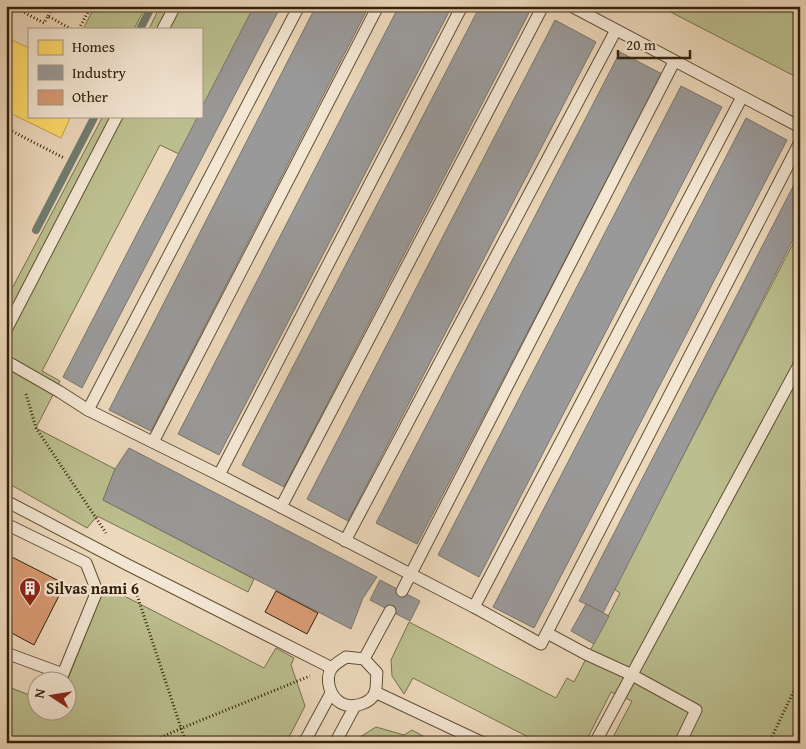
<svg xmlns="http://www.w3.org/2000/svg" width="806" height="749" font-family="'Gentium Book Plus',serif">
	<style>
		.green { fill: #bbbe8e; stroke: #77704c }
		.homes { fill: #ffd966; stroke: #c2a24b }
		.industry { fill: #999; stroke: #7a756e }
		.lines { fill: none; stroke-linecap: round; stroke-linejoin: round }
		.stream { stroke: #707d6f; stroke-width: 8 }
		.building { fill: #d99b74; stroke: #33220b }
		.service-casing { stroke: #615037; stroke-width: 13 }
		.path { stroke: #33220b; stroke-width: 3; stroke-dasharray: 1 2.5; stroke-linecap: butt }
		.service { stroke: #f3e6d3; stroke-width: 11 }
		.labels { text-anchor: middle; stroke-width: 5; stroke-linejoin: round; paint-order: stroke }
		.poi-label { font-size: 16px; font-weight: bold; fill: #33220b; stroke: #f3e6d3; text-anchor: start }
	</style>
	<rect width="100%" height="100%" fill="#ecd8bb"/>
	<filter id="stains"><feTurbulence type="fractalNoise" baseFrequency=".004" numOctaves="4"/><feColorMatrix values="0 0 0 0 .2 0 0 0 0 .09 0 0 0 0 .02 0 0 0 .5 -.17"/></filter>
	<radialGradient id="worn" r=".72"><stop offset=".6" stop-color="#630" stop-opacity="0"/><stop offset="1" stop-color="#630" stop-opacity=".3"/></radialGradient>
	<g class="green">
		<path d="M 95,6 L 146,6 L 134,29 L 83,29 Z"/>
		<path d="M 160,6 L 259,6 L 181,155 L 160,145 L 42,371 L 60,381 L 36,428 L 115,469 L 103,500 L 254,579 L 248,592 L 97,516 L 87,528 L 6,482 L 6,300 L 103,116 L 201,116 L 201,29 L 149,29 Z"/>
		<path d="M 659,6 L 800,6 L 800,79 Z"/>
		<path d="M 800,230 L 800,743 L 610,743 L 632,701 L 611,692 L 585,743 L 535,743 L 536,741 L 413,678 L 404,694 L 392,676 L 391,660 L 409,622 L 556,698 L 567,678 L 574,682 L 620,593 L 614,589 Z"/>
		<path d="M 105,586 L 264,668 L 276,648 L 294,658 L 291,665 L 305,706 L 286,743 L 6,743 L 6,686 L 37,698 L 38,712 L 68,712 L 67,681 Z"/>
		<path d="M 376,727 L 404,735 L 412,730 L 436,743 L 357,743 L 360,737 Z"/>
	</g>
	<path class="homes" d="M 6,37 L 29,48 L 29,116 L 71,116 L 61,138 L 6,111 Z"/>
	<g class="industry">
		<path d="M 254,6 L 281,6 L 82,388 L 63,377 L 198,116 L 201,116 L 201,109 Z"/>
		<path d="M 316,6 L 369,6 L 151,431 L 109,410 Z"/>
		<path d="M 399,6 L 452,6 L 219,455 L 178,434 Z"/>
		<path d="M 480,6 L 530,6 L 532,7 L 284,487 L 242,465 Z"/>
		<path d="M 555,20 L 596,42 L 348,521 L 307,499 Z"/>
		<path d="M 620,52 L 662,74 L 417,544 L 376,523 Z"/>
		<path d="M 681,86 L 722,107 L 479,577 L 438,555 Z"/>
		<path d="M 746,118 L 787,140 L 534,628 L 493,607 Z"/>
		<path d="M 800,173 L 800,226 L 603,613 L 586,604 L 579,601 Z"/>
		<path d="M 129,448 L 377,577 L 363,598 L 351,629 L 103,500 L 115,469 Z"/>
		<path d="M 380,580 L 420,601 L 410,621 L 370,600 Z"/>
		<path d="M 586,604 L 609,616 L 594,644 L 571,631 Z"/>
	</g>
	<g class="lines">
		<g class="stream">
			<path d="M 140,29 L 152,6"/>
			<path d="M 36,230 L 95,116"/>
		</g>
	</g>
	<g class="building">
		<path d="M 6,554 L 65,584 L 34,645 L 6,630 Z"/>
		<path d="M 276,591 L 318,613 L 307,634 L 265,612 Z"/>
	</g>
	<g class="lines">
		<g class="service-casing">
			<g id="service">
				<path d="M 299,6 L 88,410 L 219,475 L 474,607 L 541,644 L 800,142"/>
				<path d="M 571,6 L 800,127"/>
				<path d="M 793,6 L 800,10"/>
				<path d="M 163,29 L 175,6"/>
				<path d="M 6,330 L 117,116"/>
				<path d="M 6,361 L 60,392 L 88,410"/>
				<path d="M 153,442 L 378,6"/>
				<path d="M 219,475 L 462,6"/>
				<path d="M 6,501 L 126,564 L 332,668"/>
				<path d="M 281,507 L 543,6"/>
				<path d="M 6,524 L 86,563 L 97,591 L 63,674 L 6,653"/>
				<path d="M 345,541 L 616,30"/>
				<path d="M 402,591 L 674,62"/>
				<path d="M 474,607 L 742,97"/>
				<path d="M 547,633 L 586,654 L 632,675 L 696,710 L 680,743"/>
				<path d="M 346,657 L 364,659 L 377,673 C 376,679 377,688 375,693 C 370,704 352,709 341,703 C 330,697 325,680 331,669 C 334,664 342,660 346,657 Z"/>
				<path d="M 364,659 L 390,611"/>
				<path d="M 375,692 L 483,743"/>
				<path d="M 304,743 L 331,693"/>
				<path d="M 335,743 L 355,706"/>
				<path d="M 595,743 L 800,363"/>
			</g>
		</g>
		<g class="path">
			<path d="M 12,6 L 44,23 L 48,16 L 71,29"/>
			<path d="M 48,16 L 53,6"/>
			<path d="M 79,29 L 91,6"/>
			<path d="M 6,128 L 64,158"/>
			<path d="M 26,394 L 36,428 L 106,533"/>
			<path d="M 135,589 L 186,743"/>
			<path d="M 148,743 L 182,728 L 310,676"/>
			<path d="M 769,743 L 800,678"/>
		</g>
		<use href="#service" class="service"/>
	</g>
	<defs>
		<g id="building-pin" transform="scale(1.125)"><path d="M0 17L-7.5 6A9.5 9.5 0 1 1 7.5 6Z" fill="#8f2418" stroke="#f3e6d3"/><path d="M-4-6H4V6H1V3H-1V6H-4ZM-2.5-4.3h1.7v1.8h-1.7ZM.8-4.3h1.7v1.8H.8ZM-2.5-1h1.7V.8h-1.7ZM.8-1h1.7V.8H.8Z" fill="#fff"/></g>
	</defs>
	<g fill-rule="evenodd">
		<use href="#building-pin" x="30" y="588"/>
	</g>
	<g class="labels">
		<g class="poi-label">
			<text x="46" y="594">Silvas nami 6</text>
		</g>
	</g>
	<rect width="806" height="749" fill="none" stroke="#ecd8bb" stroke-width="25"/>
	<rect x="8" y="8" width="791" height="734" fill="none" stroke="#33220b" stroke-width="2.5"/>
	<rect x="12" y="12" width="781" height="724" fill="none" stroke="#33220b"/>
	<rect x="28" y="28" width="175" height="90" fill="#f3e6d3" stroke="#a69883"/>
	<rect x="38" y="40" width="25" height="15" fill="#ffd966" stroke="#a69883"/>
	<text x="72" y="52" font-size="15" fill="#33220b">Homes</text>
	<rect x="38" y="65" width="25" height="15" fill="#999999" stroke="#a69883"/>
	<text x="72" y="78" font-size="15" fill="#33220b">Industry</text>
	<rect x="38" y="90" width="25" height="15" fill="#d99b74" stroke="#a69883"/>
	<text x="72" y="102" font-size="15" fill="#33220b">Other</text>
	<g transform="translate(52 696) rotate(282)"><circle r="24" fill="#f3e6d3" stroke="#a69883"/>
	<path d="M0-4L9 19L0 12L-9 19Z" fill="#8f2418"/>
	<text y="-8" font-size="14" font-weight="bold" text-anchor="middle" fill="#33220b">N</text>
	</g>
	<path d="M618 50v8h72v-8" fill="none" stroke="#33220b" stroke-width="2.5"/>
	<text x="626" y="50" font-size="15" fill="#33220b" stroke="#f3e6d3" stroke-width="4" paint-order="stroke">20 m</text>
	<rect width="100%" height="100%" filter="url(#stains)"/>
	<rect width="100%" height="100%" fill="url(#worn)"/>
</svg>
